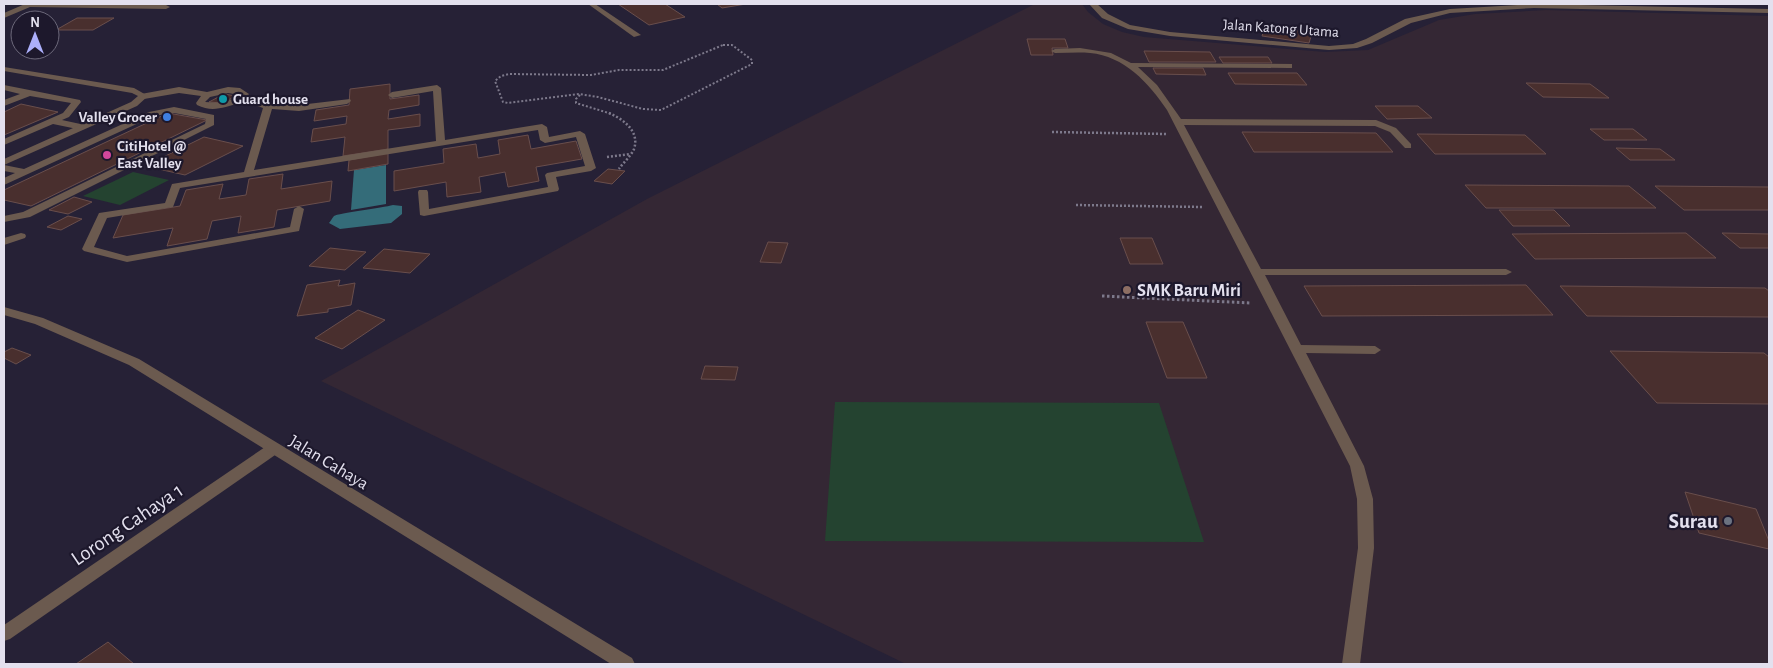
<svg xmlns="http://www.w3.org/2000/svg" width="1773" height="668" font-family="'Alegreya Sans',sans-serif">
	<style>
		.education { fill: #342734 }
		.green { fill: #244330 }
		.water { fill: #346c79 }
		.building { fill: #492f2e; stroke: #694e4c }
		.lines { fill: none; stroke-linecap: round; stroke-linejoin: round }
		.path-far2 { stroke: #7d798b; stroke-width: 2; stroke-dasharray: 2 2; stroke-linecap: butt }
		.path-far1 { stroke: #7d798b; stroke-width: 2.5; stroke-dasharray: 2 2; stroke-linecap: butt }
		.path { stroke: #7d798b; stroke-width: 3; stroke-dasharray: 2.5 2.5; stroke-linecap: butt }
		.service { fill: #6b5a4f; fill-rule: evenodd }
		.minor { fill: #6b5a4f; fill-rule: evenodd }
		.tertiary { fill: #6b5a4f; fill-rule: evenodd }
		.culture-dot { fill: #0f9aa8; stroke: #1d182c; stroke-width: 2 }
		.shop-dot { fill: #3f7fe0; stroke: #1d182c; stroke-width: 2 }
		.hotel-dot { fill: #d1479c; stroke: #1d182c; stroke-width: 2 }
		.education-dot { fill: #8d6e63; stroke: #1d182c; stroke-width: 2 }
		.worship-dot { fill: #6b7280; stroke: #1d182c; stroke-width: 2 }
		.labels { text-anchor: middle; stroke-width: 4.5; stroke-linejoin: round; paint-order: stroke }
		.far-street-label { font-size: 15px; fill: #e3e0ee; stroke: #1d182c }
		.far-poi-label { font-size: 15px; font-weight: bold; fill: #e3e0ee; stroke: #1d182c; text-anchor: start }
		.poi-label { font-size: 18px; font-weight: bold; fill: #e3e0ee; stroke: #1d182c; text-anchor: start }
		.street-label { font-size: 18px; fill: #e3e0ee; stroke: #1d182c }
		.near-poi-label { font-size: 21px; font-weight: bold; fill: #e3e0ee; stroke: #1d182c; text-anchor: end }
		.near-street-label { font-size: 21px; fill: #e3e0ee; stroke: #1d182c }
	</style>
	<rect width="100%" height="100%" fill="#262136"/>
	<path class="education" d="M 1035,4 L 1082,4 L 1088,12 L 1103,24 L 1122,32 L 1144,37 L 1325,52 L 1368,50 L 1439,20 L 1475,14 L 1546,10 L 1769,16 L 1769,664 L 906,664 L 321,381 L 647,199 Z"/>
	<g class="green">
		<path d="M 133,172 L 169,180 L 120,205 L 83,196 Z"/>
		<path d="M 835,402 L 1159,403 L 1204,542 L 825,541 Z"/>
	</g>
	<g class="water">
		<path d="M 386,165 L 386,204 L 351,210 L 354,170 Z"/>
		<path d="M 393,205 L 402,206 L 402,214 L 391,223 L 340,229 L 329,223 C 331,221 332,218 334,216 C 338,213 383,208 393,205 Z"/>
	</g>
	<g class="building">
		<path d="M 618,4 L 665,4 L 685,17 L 649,25 Z"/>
		<path d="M 717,4 L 746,4 L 722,8 Z"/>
		<path d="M 77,18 L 114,18 L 93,30 L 56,30 Z"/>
		<path d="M 1265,27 L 1272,28 L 1272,27 L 1312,33 L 1309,43 L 1262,36 Z"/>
		<path d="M 1027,39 L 1065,39 L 1068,48 L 1052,48 L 1053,55 L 1031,55 Z"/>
		<path d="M 1144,51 L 1210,52 L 1216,62 L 1149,62 Z"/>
		<path d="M 1219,57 L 1268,57 L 1272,63 L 1223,63 Z"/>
		<path d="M 1153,68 L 1203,68 L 1206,75 L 1156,74 Z"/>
		<path d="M 1228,73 L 1297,73 L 1307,85 L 1235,84 Z"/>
		<path d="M 1526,83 L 1590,84 L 1609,98 L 1543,97 Z"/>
		<path d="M 390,84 L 390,99 L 419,95 L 419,105 L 389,110 L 388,119 L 420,114 L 420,126 L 388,130 L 388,149 L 343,156 L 345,137 L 311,142 L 313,129 L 346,124 L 347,116 L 314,121 L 316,110 L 349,105 L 350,89 Z"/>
		<path d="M 224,94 L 236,96 L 222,103 L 209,102 Z"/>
		<path d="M 21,104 L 58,112 L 4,135 L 4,112 Z"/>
		<path d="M 1375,106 L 1418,106 L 1432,118 L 1387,119 Z"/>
		<path d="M 168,113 L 207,120 L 31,206 L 4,200 L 4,190 Z"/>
		<path d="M 1590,129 L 1633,129 L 1647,140 L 1604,140 Z"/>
		<path d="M 1242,132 L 1376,133 L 1393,152 L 1254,152 Z"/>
		<path d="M 1417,134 L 1525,135 L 1546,154 L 1435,154 Z"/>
		<path d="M 528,135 L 531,149 L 576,141 L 582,159 L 536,167 L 539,181 L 508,187 L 505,172 L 479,177 L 481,192 L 447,197 L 446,182 L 394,191 L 394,171 L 444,163 L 443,149 L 476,144 L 478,158 L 500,154 L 498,140 Z"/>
		<path d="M 204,137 L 243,146 L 185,175 L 145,166 Z"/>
		<path d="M 1616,148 L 1660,149 L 1675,160 L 1630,160 Z"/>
		<path d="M 388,153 L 388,164 L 348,171 L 349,160 Z"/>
		<path d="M 608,169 L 625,171 L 612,184 L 594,181 Z"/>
		<path d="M 283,174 L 281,189 L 332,181 L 330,201 L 277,210 L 274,227 L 238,233 L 241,216 L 212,221 L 207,239 L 167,246 L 173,228 L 113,238 L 123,215 L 180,206 L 186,190 L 223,184 L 219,199 L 246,195 L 249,179 Z"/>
		<path d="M 1465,185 L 1629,186 L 1656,208 L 1486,208 Z"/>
		<path d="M 1655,186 L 1769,187 L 1769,210 L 1684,210 Z"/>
		<path d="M 74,197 L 92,202 L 68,214 L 49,210 Z"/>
		<path d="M 1499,210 L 1554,210 L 1570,226 L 1513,226 Z"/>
		<path d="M 68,216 L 82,219 L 61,230 L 47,227 Z"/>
		<path d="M 1686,233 L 1716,258 L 1535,259 L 1512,234 Z"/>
		<path d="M 1722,233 L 1769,234 L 1769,248 L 1740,248 Z"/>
		<path d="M 1120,238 L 1152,238 L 1163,264 L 1130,264 Z"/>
		<path d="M 768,242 L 788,243 L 781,263 L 760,262 Z"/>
		<path d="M 330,248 L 366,252 L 345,270 L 309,266 Z"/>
		<path d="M 384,249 L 430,254 L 410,273 L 363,268 Z"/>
		<path d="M 340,280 L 338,286 L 355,283 L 351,305 L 328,309 L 328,312 L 297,316 L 307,285 Z"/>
		<path d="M 1526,285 L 1553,315 L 1322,316 L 1304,286 Z"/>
		<path d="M 1560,286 L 1765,288 L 1769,291 L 1769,317 L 1587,316 Z"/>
		<path d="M 358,310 L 385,320 L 342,349 L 315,338 Z"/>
		<path d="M 1146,322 L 1183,322 L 1207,378 L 1167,378 Z"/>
		<path d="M 12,348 L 31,355 L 16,364 L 4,358 L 4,352 Z"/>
		<path d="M 1610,351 L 1764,353 L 1769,357 L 1769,404 L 1657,403 Z"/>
		<path d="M 705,366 L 738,367 L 735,380 L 701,379 Z"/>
		<path d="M 1685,492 L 1756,509 L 1769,541 L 1769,549 L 1699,533 Z"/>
		<path d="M 108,642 L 134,664 L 76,664 Z"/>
	</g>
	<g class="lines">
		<g class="path-far2">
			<path d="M 723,45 L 732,45 L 752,60 L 752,64 L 661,110 L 643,109 L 598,97 L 579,94 L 508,103 L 503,102 L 495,81 L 501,76 L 509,74 L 591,75 L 619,70 L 663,70 Z"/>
			<path d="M 580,95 L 576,99 L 576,103 L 612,114"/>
		</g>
		<g class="path-far1">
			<path d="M 609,113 C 623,119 640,131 634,149 C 631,156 623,163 619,169"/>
			<path d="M 1052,132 L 1166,134"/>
			<path d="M 607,157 L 630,154"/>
			<path d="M 1076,205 L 1202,207"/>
		</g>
		<path class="path" d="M 1102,296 L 1251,303"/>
		<g class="service">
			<path d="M 1080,48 L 1111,53 L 1131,63 L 1292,64 L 1292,68 L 1289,68 L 1138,67 L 1157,85 L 1181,119 L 1376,120 L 1396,128 L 1411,144 L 1411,148 L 1405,148 L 1390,132 L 1375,126 L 1184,125 L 1261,269 L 1506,269 L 1512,272 L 1506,275 L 1265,275 L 1301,345 L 1375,346 L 1381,350 L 1375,354 L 1306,353 L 1364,466 L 1373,499 L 1374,548 L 1360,664 L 1342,664 L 1358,548 L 1357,499 L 1350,466 L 1167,110 C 1149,83 1124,56 1090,53 C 1079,52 1067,53 1055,53 L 1051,51 L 1055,49 Z"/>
			<path d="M 4,85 L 80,100 L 81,102 L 69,117 L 62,120 L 85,125 L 87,127 L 82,130 L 53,124 L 4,145 L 4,139 L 63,113 L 71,103 L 30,96 L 4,106 L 4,100 L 20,94 L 4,90 Z"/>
			<path d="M 437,85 L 441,88 L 445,140 L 542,124 L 547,127 L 549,137 L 580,131 L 585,134 L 596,168 L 591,171 L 556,177 L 559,189 L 558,191 L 424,216 L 420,215 L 418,192 L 419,190 L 427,190 L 428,192 L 429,209 L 548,187 L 545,175 L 547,173 L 585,166 L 576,137 L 545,143 L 540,140 L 538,130 L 180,188 L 173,207 L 107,218 L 94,247 L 127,256 L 290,227 L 294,209 L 299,206 L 304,209 L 299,231 L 127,262 L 84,251 L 82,249 L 99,213 L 165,203 L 172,184 L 244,172 L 263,108 C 257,106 246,102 240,103 C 224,107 213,113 197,105 L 196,103 L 201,96 L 179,93 L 144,99 L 140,96 L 141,94 L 179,87 L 207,92 L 228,87 L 240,88 L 249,94 L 246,99 L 268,103 L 299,105 L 350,99 L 351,101 L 347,104 L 299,111 L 272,109 L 254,170 L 436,141 L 433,91 L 392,98 L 388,95 L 392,92 ZM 228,93 L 240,95 L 223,103 L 205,102 L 210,97 Z"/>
			<path d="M 174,107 L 214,115 L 214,125 L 30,217 L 4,222 L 4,216 L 23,212 L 205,124 L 206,119 L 174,113 L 154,116 L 4,185 L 4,178 L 15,173 L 4,171 L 4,165 L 24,169 L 149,112 Z"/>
			<path d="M 21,233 L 25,234 L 26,236 L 25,238 L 4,245 L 4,238 Z"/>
		</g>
		<g class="minor">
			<path d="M 25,4 L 166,5 L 170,7 L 166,9 L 30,7 L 4,18 L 4,13 Z"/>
			<path d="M 588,4 L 595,4 L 641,35 L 634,37 Z"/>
			<path d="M 1089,4 L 1097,4 L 1108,14 L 1130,25 L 1170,32 L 1329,46 L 1353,44 L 1366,39 L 1405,19 L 1450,9 L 1534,4 L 1769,9 L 1769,13 L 1534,8 L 1450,13 L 1411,23 L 1372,43 L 1357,48 L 1329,50 L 1170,36 L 1128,29 L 1102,18 Z"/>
			<path d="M 4,67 L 134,88 L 148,96 L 137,106 L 4,165 L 4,159 L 131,102 L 138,96 L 132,93 L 4,71 Z"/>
			<path d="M 273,444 L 278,445 L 280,449 L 278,453 L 10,639 L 4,641 L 4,625 L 268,445 Z"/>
		</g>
		<path class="tertiary" d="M 4,307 L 43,318 L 139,359 L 632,658 L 635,664 L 611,664 L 129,365 L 35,324 L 4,315 Z"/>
	</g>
	<circle class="culture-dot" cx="223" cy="99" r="5"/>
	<circle class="shop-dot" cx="167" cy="117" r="5"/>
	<circle class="hotel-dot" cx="107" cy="155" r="5"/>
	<circle class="education-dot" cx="1127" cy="290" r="5"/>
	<circle class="worship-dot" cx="1728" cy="521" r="5"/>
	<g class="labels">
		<g class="far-street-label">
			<text transform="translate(1281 28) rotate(4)" y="5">Jalan Katong Utama</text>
		</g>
		<g class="far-poi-label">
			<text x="233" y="104">Guard house</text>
			<text x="157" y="122" text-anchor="end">Valley Grocer</text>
			<text x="117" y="151">CitiHotel @<tspan x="117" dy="17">East Valley</tspan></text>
		</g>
		<g class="poi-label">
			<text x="1137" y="296">SMK Baru Miri</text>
		</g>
		<g class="street-label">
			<text transform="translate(329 462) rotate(31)" y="6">Jalan Cahaya</text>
		</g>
		<g class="near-poi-label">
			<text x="1718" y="528">Surau</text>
		</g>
		<g class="near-street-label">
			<text transform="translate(127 524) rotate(-34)" y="7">Lorong Cahaya 1</text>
		</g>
	</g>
	<rect width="1773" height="668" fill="none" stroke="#e3e0ee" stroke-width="10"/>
	<g transform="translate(35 35)"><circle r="24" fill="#1d182c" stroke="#6c687a"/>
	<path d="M0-4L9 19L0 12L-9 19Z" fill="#acaffb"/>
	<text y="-8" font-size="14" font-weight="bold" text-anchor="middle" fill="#e3e0ee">N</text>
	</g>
</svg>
